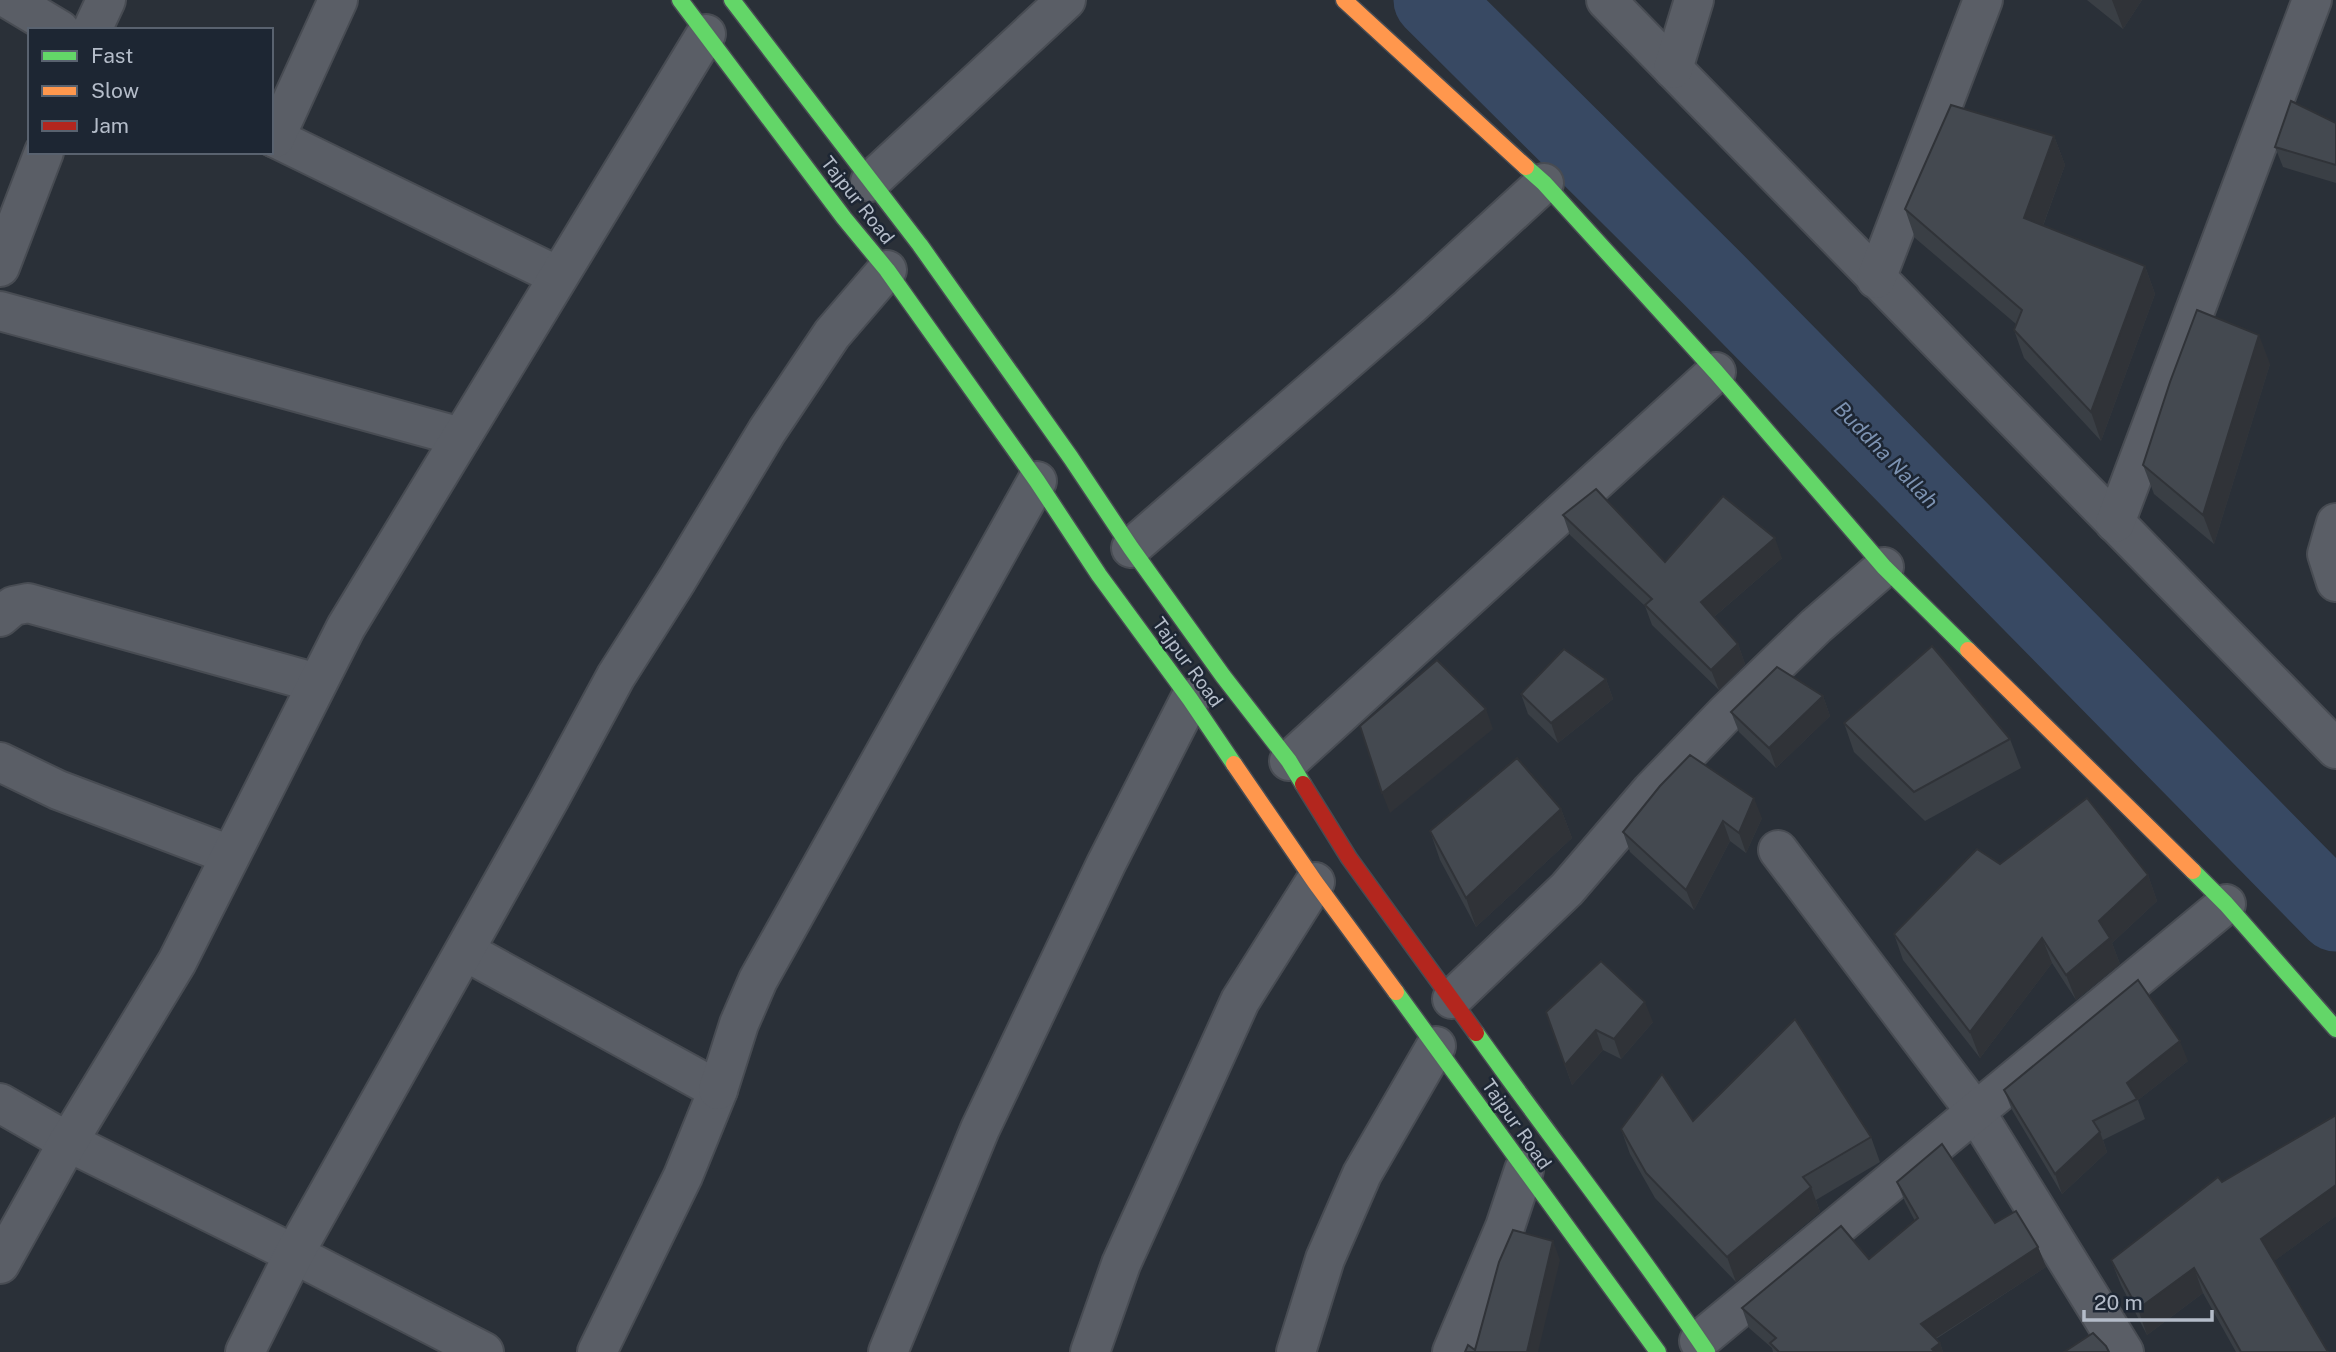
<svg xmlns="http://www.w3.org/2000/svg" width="2336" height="1352" font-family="'Public Sans',sans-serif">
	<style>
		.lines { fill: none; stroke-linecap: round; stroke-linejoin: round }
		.river { stroke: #384963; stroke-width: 77 }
		.street-casing { stroke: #484c53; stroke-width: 42 }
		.fast-casing { stroke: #484c53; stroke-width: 19 }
		.slow-casing { stroke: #484c53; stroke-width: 19 }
		.jam-casing { stroke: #484c53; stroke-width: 19 }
		.street { stroke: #5a5e66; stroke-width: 38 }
		.fast { stroke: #63d668; stroke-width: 16 }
		.slow { stroke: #ff974d; stroke-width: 16 }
		.jam { stroke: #b3261e; stroke-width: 16 }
		.wall { fill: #3a3f45 }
		.shaded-wall { fill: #303338 }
		.building { fill: #444950; stroke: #303338; stroke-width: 2 }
		.labels { text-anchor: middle; stroke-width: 5; stroke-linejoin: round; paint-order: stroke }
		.street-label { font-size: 19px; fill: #b4bcc9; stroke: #1d2633 }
		.water-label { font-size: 21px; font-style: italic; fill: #7c92b1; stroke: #1d2633 }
	</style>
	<rect width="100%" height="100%" fill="#2a3038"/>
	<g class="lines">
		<path class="river" d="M 1432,0 L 1712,278 L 2336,913"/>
		<g class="street-casing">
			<g id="street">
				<path d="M 10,0 L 60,30"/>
				<path d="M 1606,0 L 2336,749"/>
				<path d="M 92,30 L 106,0"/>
				<path d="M 1673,69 L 1694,0"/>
				<path d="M 271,136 L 558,276"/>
				<path d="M 275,138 L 338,0"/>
				<path d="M 870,182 L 1066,0"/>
				<path d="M 0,267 L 44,152"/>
				<path d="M 1876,279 L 1983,0"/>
				<path d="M 0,311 L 461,437"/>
				<path d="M 2115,523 L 2312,0"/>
				<path d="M 2336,523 L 2327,554 L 2336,582"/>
				<path d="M 1131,548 L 1409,307 L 1544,183"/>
				<path d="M 0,617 L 13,606 L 28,603 L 317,683"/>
				<path d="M 1289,761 L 1716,372"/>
				<path d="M 0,762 L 58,790 L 230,855"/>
				<path d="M 1778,850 L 1975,1111 L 2124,1352"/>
				<path d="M 465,951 L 718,1090 L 683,1176 L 597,1352"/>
				<path d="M 1452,999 L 1567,889 L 1651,791 L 1726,713 L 1816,626 L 1884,567"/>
				<path d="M 718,1090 L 739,1024 L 758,980 L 1037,481"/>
				<path d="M 0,1103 L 68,1142 L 294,1254 L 484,1352"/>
				<path d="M 0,1264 L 68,1142 L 177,962 L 346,627 L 706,34"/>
				<path d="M 1699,1341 L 2226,904"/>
				<path d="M 245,1352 L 294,1254 L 550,798 L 616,676 L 677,580 L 767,431 L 832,334 L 887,270"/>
				<path d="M 888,1352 L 980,1129 L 1106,864 L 1190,699"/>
				<path d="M 1090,1352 L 1121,1264 L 1240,1001 L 1315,882"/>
				<path d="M 1296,1352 L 1325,1259 L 1362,1174 L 1436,1046"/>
				<path d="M 1452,1352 L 1505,1227 L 1524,1170"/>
			</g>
		</g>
		<g class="fast-casing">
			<g id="fast">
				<path d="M 680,0 L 844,218 L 887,270 L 1037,481 L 1099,575 L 1190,699 L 1234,764"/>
				<path d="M 732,0 L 920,245 L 1071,458 L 1131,548 L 1223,676 L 1289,761 L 1303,784"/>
				<path d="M 1526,167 L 1544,183 L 1716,372 L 1884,567 L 1968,650"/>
				<path d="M 2193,871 L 2226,904 L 2336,1029"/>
				<path d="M 1396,992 L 1658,1352"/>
				<path d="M 1476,1033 C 1552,1140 1634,1243 1707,1352"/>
			</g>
		</g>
		<g class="slow-casing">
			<g id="slow">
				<path d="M 1344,0 L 1526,167"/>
				<path d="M 1968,650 L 2193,871"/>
				<path d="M 1234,764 L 1315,882 L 1396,992"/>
			</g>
		</g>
		<g class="jam-casing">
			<path id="jam" d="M 1303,784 L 1349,858 L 1476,1033"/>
		</g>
		<use href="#street" class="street"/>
		<use href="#fast" class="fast"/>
		<use href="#slow" class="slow"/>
		<use href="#jam" class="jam"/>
	</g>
	<g class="wall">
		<path d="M 2087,0 L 2142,0 L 2123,29 Z"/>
		<path d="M 2336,123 L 2336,183 L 2283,167 L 2275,147 Z"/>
		<path d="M 2054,136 L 2065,165 L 2043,226 L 2145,266 L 2155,294 L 2101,441 L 2024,358 L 2014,330 L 2016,324 L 1915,238 L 1905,209 Z"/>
		<path d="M 2270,364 L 2214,544 L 2154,494 L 2143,465 Z"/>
		<path d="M 1563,515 L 1665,562 L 1782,558 L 1714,617 L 1738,644 L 1745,664 L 1719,690 L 1652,625 L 1645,606 L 1570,535 Z"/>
		<path d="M 1606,679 L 1613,699 L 1558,743 L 1528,714 L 1521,694 Z"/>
		<path d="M 1823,696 L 1830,716 L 1776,768 L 1739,732 L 1731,712 Z"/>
		<path d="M 1844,723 L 2010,739 L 2021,768 L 1925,821 L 1854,752 Z"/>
		<path d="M 1561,809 L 1572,838 L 1476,927 L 1440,860 L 1430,831 Z"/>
		<path d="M 1762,818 L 1746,853 L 1730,841 L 1694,910 L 1630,852 L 1623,832 Z"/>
		<path d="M 2000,864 L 2148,875 L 2157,901 L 2112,943 L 2120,964 L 2076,1000 L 2052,963 L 1980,1058 L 1903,960 L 1894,934 Z"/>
		<path d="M 1546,1012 L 1653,1022 L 1621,1059 L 1603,1050 L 1572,1085 Z"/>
		<path d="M 2188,1061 L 2138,1100 L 2145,1119 L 2103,1140 L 2107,1152 L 2062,1194 L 2012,1110 L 2004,1090 Z"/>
		<path d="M 1693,1121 L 1871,1137 L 1880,1162 L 1816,1200 L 1820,1212 L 1736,1282 L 1655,1198 L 1630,1154 L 1621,1129 Z"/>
		<path d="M 1897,1182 L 1995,1223 L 2038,1247 L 2046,1267 L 1936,1339 L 1940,1343 L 1943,1352 L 1773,1352 L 1772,1348 L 1749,1328 L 1742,1308 L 1869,1259 L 1915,1221 L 1905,1202 Z"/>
		<path d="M 2222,1182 L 2336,1216 L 2274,1261 L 2328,1352 L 2236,1352 L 2203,1293 L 2147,1335 L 2121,1285 L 2111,1260 Z"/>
	</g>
	<g class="shaded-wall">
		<path d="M 2112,0 L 2142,0 L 2123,29 Z"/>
		<path d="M 2054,136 L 2065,165 L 2035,247 L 2024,218 Z"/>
		<path d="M 2145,266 L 2155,294 L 2101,441 L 2091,412 Z"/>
		<path d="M 2259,335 L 2270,364 L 2214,544 L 2203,515 Z"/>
		<path d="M 1775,538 L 1782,558 L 1708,622 L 1701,602 Z"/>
		<path d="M 1738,644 L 1745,664 L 1719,690 L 1711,670 Z"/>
		<path d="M 1606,679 L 1613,699 L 1558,743 L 1551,723 Z"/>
		<path d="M 1823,696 L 1830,716 L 1776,768 L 1769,748 Z"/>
		<path d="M 1486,709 L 1493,729 L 1390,813 L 1382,793 Z"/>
		<path d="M 1754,798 L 1762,818 L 1746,853 L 1739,833 Z"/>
		<path d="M 1561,809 L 1572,838 L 1476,927 L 1466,898 Z"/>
		<path d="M 1723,821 L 1730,841 L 1694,910 L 1686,890 Z"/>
		<path d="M 2148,875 L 2157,901 L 2112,943 L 2120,964 L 2076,1000 L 2066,975 L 2099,921 Z"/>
		<path d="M 2042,938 L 2052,963 L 1980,1058 L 1970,1032 Z"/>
		<path d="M 1645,1002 L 1653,1022 L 1621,1059 L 1614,1039 Z"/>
		<path d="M 1596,1030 L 1603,1050 L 1572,1085 L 1565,1065 Z"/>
		<path d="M 2180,1041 L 2188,1061 L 2138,1100 L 2127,1083 Z"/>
		<path d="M 2100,1132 L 2107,1152 L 2062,1194 L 2055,1174 Z"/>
		<path d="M 2336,1185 L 2336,1216 L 2270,1264 L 2261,1239 Z"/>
		<path d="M 1811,1187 L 1820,1212 L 1736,1282 L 1727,1257 Z"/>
		<path d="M 1553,1241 L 1560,1260 L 1538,1352 L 1527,1352 Z"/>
		<path d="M 2038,1247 L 2046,1267 L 1928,1343 L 1921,1324 Z"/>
		<path d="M 2194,1268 L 2203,1293 L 2147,1335 L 2138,1309 Z"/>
		<path d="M 1940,1343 L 1943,1352 L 1934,1352 L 1932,1349 Z"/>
	</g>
	<g class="building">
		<path d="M 2291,101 L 2336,123 L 2336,165 L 2275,147 Z"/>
		<path d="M 1951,105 L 2054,136 L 2024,218 L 2145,266 L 2091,412 L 2014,330 L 2022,310 L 1905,209 Z"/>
		<path d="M 2197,310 L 2259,335 L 2203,515 L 2143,465 L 2170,382 Z"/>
		<path d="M 1596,489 L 1665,562 L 1723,496 L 1775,538 L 1701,602 L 1738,644 L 1711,670 L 1645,605 L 1652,599 L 1563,515 Z"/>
		<path d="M 1932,646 L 2010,739 L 1914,792 L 1844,723 Z"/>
		<path d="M 1564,649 L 1606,679 L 1551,723 L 1521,694 Z"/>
		<path d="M 1437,660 L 1486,709 L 1382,793 L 1360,726 Z"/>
		<path d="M 1777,667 L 1823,696 L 1769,748 L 1731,712 Z"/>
		<path d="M 1690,755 L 1754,798 L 1739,833 L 1723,821 L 1686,890 L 1623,832 L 1660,786 Z"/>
		<path d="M 1517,758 L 1561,809 L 1466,898 L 1430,831 Z"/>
		<path d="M 2087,798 L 2148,875 L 2099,921 L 2110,938 L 2066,975 L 2042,938 L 1970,1032 L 1894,934 L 1977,849 L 2000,864 Z"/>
		<path d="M 1601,961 L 1645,1002 L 1614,1039 L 1596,1030 L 1565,1065 L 1546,1012 Z"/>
		<path d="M 2138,980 L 2180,1041 L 2127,1083 L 2137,1099 L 2093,1121 L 2100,1132 L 2055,1174 L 2004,1090 Z"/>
		<path d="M 1795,1019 L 1871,1137 L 1803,1177 L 1811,1187 L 1727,1257 L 1646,1173 L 1621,1129 L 1662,1074 L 1693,1121 Z"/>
		<path d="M 2336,1115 L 2336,1185 L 2261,1239 L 2328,1352 L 2241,1352 L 2194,1268 L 2138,1309 L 2111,1260 L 2218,1177 L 2222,1182 Z"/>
		<path d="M 1942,1144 L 1995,1223 L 2016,1211 L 2038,1247 L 1921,1324 L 1940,1343 L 1932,1349 L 1935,1352 L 1779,1352 L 1770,1343 L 1776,1338 L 1742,1308 L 1841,1226 L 1869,1259 L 1918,1218 L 1897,1182 Z"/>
		<path d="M 1513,1230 L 1553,1241 L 1527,1352 L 1465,1352 L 1468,1345 L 1475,1350 L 1499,1262 Z"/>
		<path d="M 2093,1333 L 2106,1346 L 2109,1352 L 2064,1352 Z"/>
	</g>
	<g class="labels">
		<g class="street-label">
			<text transform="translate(858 200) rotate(52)" y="7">Tajpur Road</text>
			<text transform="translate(1188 662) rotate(54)" y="7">Tajpur Road</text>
			<text transform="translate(1517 1124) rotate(55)" y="7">Tajpur Road</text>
		</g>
		<g class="water-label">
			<text transform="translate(1886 455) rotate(46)" y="7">Buddha Nallah</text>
		</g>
	</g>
	<rect x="28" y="28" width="245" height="126" fill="#1d2633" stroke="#59626f" stroke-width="2"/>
	<rect x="42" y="51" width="35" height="10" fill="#63d668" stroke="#59626f" stroke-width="2"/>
	<text x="91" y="63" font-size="21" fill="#b4bcc9">Fast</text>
	<rect x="42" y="86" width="35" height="10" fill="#ff974d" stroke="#59626f" stroke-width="2"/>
	<text x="91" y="98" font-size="21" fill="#b4bcc9">Slow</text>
	<rect x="42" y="121" width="35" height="10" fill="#b3261e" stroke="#59626f" stroke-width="2"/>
	<text x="91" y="133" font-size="21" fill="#b4bcc9">Jam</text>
	<path d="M2084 1310v10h128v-10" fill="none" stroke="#b4bcc9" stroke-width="3.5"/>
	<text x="2094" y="1310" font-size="21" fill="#b4bcc9" stroke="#1d2633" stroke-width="5" paint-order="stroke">20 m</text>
</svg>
